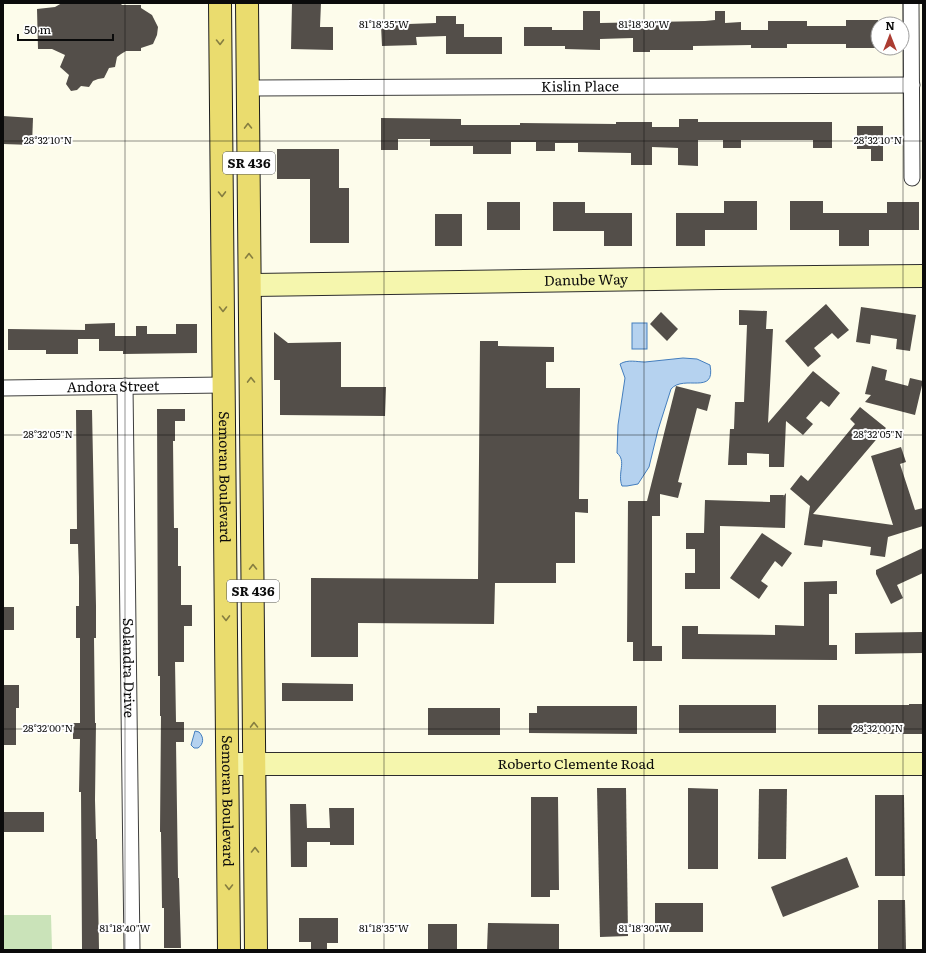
<svg xmlns="http://www.w3.org/2000/svg" width="926" height="953" font-family="Literata,serif">
	<style>
		.green { fill: #cae3b9 }
		.water { fill: #b5d2ef; stroke: #447ebe }
		.building { fill: #534e49 }
		.lines { fill: none; stroke-linecap: round; stroke-linejoin: round }
		.street-casing { stroke: #3e3e3e; stroke-width: 17 }
		.secondary-casing { stroke: #2d2d2d; stroke-width: 24 }
		.primary-casing { stroke: #1c1c1c; stroke-width: 24 }
		.street { stroke: #fff; stroke-width: 15 }
		.secondary { stroke: #f5f6ad; stroke-width: 22 }
		.primary { stroke: #eadc6e; stroke-width: 22 }
		.oneway { stroke: #867e41 }
		.ticks { fill: none; stroke: #0b0b0b; stroke-width: 1; stroke-opacity: 0.45 }
		.labels { text-anchor: middle; stroke-width: 4; stroke-linejoin: round; paint-order: stroke }
		.shield { fill: #fff; stroke: #545454; stroke-width: 1 }
		.shield-label { font-size: 13px; font-weight: bold; fill: #0b0b0b }
		.street-label { font-size: 14px; fill: #0b0b0b; stroke: #fff }
		.ticks-label { font-size: 10px; text-anchor: middle; fill: #0b0b0b; stroke: #fff; stroke-width: 4; stroke-linejoin: round; paint-order: stroke }
	</style>
	<rect width="100%" height="100%" fill="#fdfceb"/>
	<path class="green" d="M 3,915 L 51,915 L 52,950 L 3,950 Z"/>
	<g class="water">
		<rect x="632" y="323" width="15" height="26"/>
		<path d="M 683,358 L 697,359 L 710,365 C 716,396 684,374 671,389 L 658,430 L 649,467 L 638,484 L 627,486 L 622,486 C 617,473 627,461 617,453 L 618,425 L 625,378 L 620,364 C 628,359 637,362 645,362 C 658,361 670,359 683,358 Z"/>
		<path d="M 195,731 L 199,732 C 204,737 204,744 198,748 L 194,748 L 191,745 Z"/>
	</g>
	<g class="building">
		<path d="M 62,3 L 120,3 L 122,5 L 141,5 L 141,8 L 152,15 L 158,27 L 157,35 L 153,44 L 141,48 L 141,51 L 126,51 L 121,54 L 117,57 L 115,67 L 109,68 L 104,78 L 98,79 L 93,81 L 89,87 L 81,86 L 77,90 L 71,91 L 66,84 L 69,75 L 60,67 L 65,55 L 52,49 L 38,49 L 37,9 L 55,7 Z"/>
		<path d="M 292,3 L 321,3 L 320,27 L 333,27 L 333,50 L 291,49 Z"/>
		<path d="M 583,11 L 600,11 L 600,23 L 705,21 L 715,20 L 715,11 L 725,11 L 725,23 L 741,22 L 741,30 L 768,30 L 768,21 L 807,21 L 807,26 L 846,26 L 846,20 L 878,20 L 878,48 L 846,48 L 846,44 L 787,44 L 787,48 L 751,48 L 751,45 L 693,46 L 693,50 L 650,50 L 650,52 L 633,52 L 633,38 L 600,39 L 600,50 L 565,49 L 565,46 L 524,46 L 524,27 L 552,27 L 552,30 L 583,30 Z"/>
		<path d="M 436,16 L 456,16 L 456,24 L 464,24 L 464,37 L 502,37 L 502,54 L 446,54 L 446,36 L 416,37 L 417,45 L 382,46 L 381,25 L 436,23 Z"/>
		<path d="M 3,116 L 33,118 L 32,145 L 3,144 Z"/>
		<path d="M 381,118 L 461,119 L 461,125 L 520,125 L 520,123 L 616,124 L 616,122 L 652,122 L 652,127 L 679,127 L 679,119 L 698,119 L 698,122 L 832,122 L 832,148 L 813,148 L 813,140 L 741,140 L 741,148 L 723,148 L 723,140 L 698,140 L 698,166 L 678,165 L 678,148 L 652,147 L 652,165 L 631,165 L 631,153 L 578,152 L 578,143 L 555,143 L 555,151 L 536,151 L 536,142 L 511,142 L 511,154 L 473,154 L 473,146 L 430,146 L 430,139 L 398,139 L 398,150 L 381,150 Z"/>
		<path d="M 857,126 L 883,126 L 883,161 L 871,161 L 871,149 L 857,149 Z"/>
		<path d="M 277,149 L 339,149 L 339,188 L 349,188 L 349,243 L 310,243 L 310,179 L 277,179 Z"/>
		<path d="M 724,201 L 757,201 L 757,230 L 705,230 L 705,246 L 676,246 L 676,213 L 724,213 Z"/>
		<path d="M 790,201 L 823,201 L 823,213 L 887,213 L 887,202 L 919,202 L 919,230 L 869,230 L 869,246 L 839,246 L 839,230 L 790,230 Z"/>
		<rect x="487" y="202" width="33" height="28"/>
		<path d="M 553,202 L 585,202 L 585,213 L 632,213 L 632,246 L 604,246 L 604,231 L 553,231 Z"/>
		<rect x="435" y="214" width="27" height="32"/>
		<path d="M 826,304 L 849,330 L 838,339 L 832,333 L 814,348 L 821,356 L 808,367 L 785,341 Z"/>
		<path d="M 861,307 L 916,315 L 910,351 L 896,349 L 897,339 L 871,335 L 870,344 L 856,342 Z"/>
		<path d="M 739,310 L 767,311 L 766,329 L 773,329 L 768,423 L 813,371 L 840,393 L 829,407 L 821,401 L 806,418 L 813,424 L 803,435 L 786,421 L 784,467 L 769,467 L 769,454 L 747,453 L 747,465 L 728,465 L 730,429 L 734,429 L 735,402 L 744,402 L 747,325 L 739,325 Z"/>
		<path d="M 661,312 L 678,329 L 667,341 L 650,324 Z"/>
		<path d="M 115,323 L 115,336 L 136,336 L 136,326 L 147,326 L 147,334 L 176,334 L 176,324 L 197,324 L 197,353 L 123,354 L 123,351 L 99,351 L 99,339 L 78,339 L 78,354 L 46,354 L 46,350 L 8,350 L 8,329 L 85,330 L 85,324 Z"/>
		<path d="M 274,332 L 288,343 L 341,342 L 341,387 L 386,387 L 385,416 L 280,415 L 280,380 L 274,380 Z"/>
		<path d="M 480,341 L 498,341 L 498,346 L 554,347 L 554,362 L 546,362 L 546,388 L 580,388 L 579,499 L 588,499 L 588,513 L 575,512 L 575,563 L 556,563 L 556,583 L 495,583 L 494,624 L 358,623 L 358,657 L 311,657 L 311,578 L 478,579 Z"/>
		<path d="M 872,366 L 887,370 L 885,380 L 908,386 L 910,378 L 923,381 L 915,415 L 865,402 L 871,395 L 865,394 Z"/>
		<path d="M 676,386 L 711,395 L 707,411 L 697,408 L 678,482 L 682,483 L 678,498 L 660,494 L 660,516 L 652,516 L 652,646 L 662,646 L 662,661 L 633,661 L 633,642 L 627,642 L 628,501 L 647,501 Z"/>
		<path d="M 860,407 L 886,428 L 813,514 L 893,525 L 871,456 L 901,447 L 906,462 L 900,464 L 915,510 L 923,508 L 923,526 L 888,537 L 885,557 L 870,555 L 871,547 L 823,540 L 822,547 L 804,545 L 810,506 L 790,489 L 801,475 L 808,481 L 855,424 L 850,419 Z"/>
		<path d="M 157,409 L 185,409 L 185,421 L 175,421 L 175,441 L 173,441 L 174,528 L 178,528 L 178,566 L 181,566 L 181,605 L 192,605 L 192,626 L 184,626 L 184,662 L 175,662 L 176,722 L 184,722 L 184,742 L 176,742 L 178,878 L 179,878 L 181,948 L 164,948 L 164,908 L 162,908 L 161,832 L 160,832 L 161,716 L 160,716 L 160,676 L 158,676 Z"/>
		<path d="M 76,410 L 92,410 L 96,606 L 96,638 L 94,638 L 95,723 L 96,723 L 95,800 L 96,839 L 97,839 L 99,949 L 82,949 L 81,792 L 79,792 L 80,739 L 73,739 L 73,723 L 80,723 L 80,638 L 76,638 L 76,606 L 79,606 L 79,577 L 78,544 L 70,544 L 70,529 L 77,529 Z"/>
		<path d="M 786,493 L 785,528 L 720,526 L 720,589 L 685,589 L 685,573 L 695,573 L 695,549 L 686,549 L 686,533 L 704,533 L 705,500 L 770,502 L 770,495 L 784,495 L 783,497 Z"/>
		<path d="M 762,533 L 792,553 L 782,567 L 775,561 L 761,581 L 768,586 L 759,599 L 730,578 Z"/>
		<path d="M 923,548 L 923,573 L 897,585 L 903,598 L 891,604 L 876,574 L 876,570 Z"/>
		<path d="M 837,581 L 837,594 L 829,594 L 829,645 L 837,645 L 837,660 L 682,659 L 682,626 L 698,626 L 698,634 L 775,635 L 775,625 L 804,626 L 804,582 Z"/>
		<rect x="3" y="607" width="11" height="23"/>
		<path d="M 923,632 L 923,653 L 855,654 L 855,633 Z"/>
		<path d="M 282,683 L 353,684 L 353,701 L 282,701 Z"/>
		<path d="M 3,685 L 19,685 L 19,708 L 16,708 L 16,745 L 3,745 Z"/>
		<path d="M 909,704 L 923,704 L 923,734 L 818,734 L 818,705 L 909,705 Z"/>
		<rect x="679" y="705" width="97" height="28"/>
		<path d="M 537,706 L 637,706 L 637,734 L 529,733 L 529,713 L 537,713 Z"/>
		<rect x="428" y="708" width="72" height="27"/>
		<path d="M 597,788 L 626,788 L 628,936 L 600,937 Z"/>
		<path d="M 688,788 L 718,789 L 718,869 L 688,869 Z"/>
		<path d="M 759,789 L 787,789 L 786,859 L 758,859 Z"/>
		<path d="M 875,795 L 904,795 L 905,876 L 875,876 Z"/>
		<path d="M 531,797 L 558,797 L 559,890 L 550,890 L 550,897 L 531,897 Z"/>
		<path d="M 290,804 L 306,804 L 307,828 L 330,828 L 329,808 L 354,808 L 354,845 L 330,845 L 330,842 L 307,842 L 307,867 L 291,867 Z"/>
		<rect x="3" y="812" width="41" height="20"/>
		<path d="M 847,857 L 859,887 L 783,917 L 771,887 Z"/>
		<path d="M 878,900 L 905,900 L 906,950 L 878,950 Z"/>
		<rect x="655" y="903" width="48" height="29"/>
		<path d="M 299,918 L 338,918 L 338,943 L 327,943 L 327,950 L 311,950 L 311,942 L 299,942 Z"/>
		<path d="M 488,923 L 559,924 L 559,950 L 487,950 Z"/>
		<rect x="428" y="924" width="29" height="26"/>
	</g>
	<g class="lines">
		<g class="street-casing">
			<g id="street">
				<path d="M 911,3 L 912,178"/>
				<path id="s1" d="M 248,88 L 912,85"/>
				<path id="s2" d="M 125,386 L 132,950"/>
				<path id="s3" d="M 3,388 L 223,385"/>
			</g>
		</g>
		<g class="secondary-casing">
			<g id="secondary">
				<path id="s4" d="M 250,285 L 721,278 L 923,276"/>
				<path id="s5" d="M 228,764 L 923,764"/>
			</g>
		</g>
		<g class="primary-casing">
			<g id="primary">
				<path id="s6" d="M 220,3 L 229,950"/>
				<path d="M 247,3 L 256,950"/>
			</g>
		</g>
		<use href="#street" class="street"/>
		<use href="#secondary" class="secondary"/>
		<use href="#primary" class="primary"/>
	</g>
	<defs><path id="oneway-chevron" d="M-2-3.5L2.5 0L-2 3.5" fill="none" stroke-width="1.6" stroke-linecap="round" stroke-linejoin="round"/></defs>
	<g class="oneway">
		<use href="#oneway-chevron" transform="translate(220 42) rotate(89)"/>
		<use href="#oneway-chevron" transform="translate(248 126) rotate(-91)"/>
		<use href="#oneway-chevron" transform="translate(222 194) rotate(89)"/>
		<use href="#oneway-chevron" transform="translate(249 256) rotate(-90)"/>
		<use href="#oneway-chevron" transform="translate(223 309) rotate(90)"/>
		<use href="#oneway-chevron" transform="translate(251 380) rotate(-91)"/>
		<use href="#oneway-chevron" transform="translate(253 567) rotate(-91)"/>
		<use href="#oneway-chevron" transform="translate(226 618) rotate(89)"/>
		<use href="#oneway-chevron" transform="translate(254 725) rotate(-91)"/>
		<use href="#oneway-chevron" transform="translate(255 850) rotate(-90)"/>
		<use href="#oneway-chevron" transform="translate(229 887) rotate(90)"/>
	</g>
	<path class="ticks" d="M 125,3 L 125,950M 384,3 L 384,950M 644,3 L 644,950M 903,3 L 903,950M 3,141 L 923,141M 3,435 L 923,435M 3,729 L 923,729"/>
	<g class="labels">
		<g class="shield">
			<rect x="223" y="152" width="52" height="22" rx="3"/>
			<rect x="227" y="580" width="52" height="22" rx="3"/>
		</g>
		<g class="shield-label">
			<text x="249" y="168">SR 436</text>
			<text x="253" y="596">SR 436</text>
		</g>
		<g class="street-label">
			<text dy="5" stroke="none"><textPath href="#s1" startOffset="332">Kislin Place</textPath></text>
			<text dy="5" stroke="none"><textPath href="#s4" startOffset="336">Danube Way</textPath></text>
			<text dy="5" stroke="none"><textPath href="#s3" startOffset="110">Andora Street</textPath></text>
			<text dy="5" stroke="none"><textPath href="#s6" startOffset="474">Semoran Boulevard</textPath></text>
			<text dy="5" stroke="none"><textPath href="#s2" startOffset="282">Solandra Drive</textPath></text>
			<text dy="5" stroke="none"><textPath href="#s5" startOffset="348">Roberto Clemente Road</textPath></text>
			<text dy="5" stroke="none"><textPath href="#s6" startOffset="798">Semoran Boulevard</textPath></text>
		</g>
	</g>
	<g class="ticks-label">
		<text x="384" y="28">81°18'35"W</text>
		<text x="644" y="28">81°18'30"W</text>
		<text x="48" y="144">28°32'10"N</text>
		<text x="878" y="144">28°32'10"N</text>
		<text x="48" y="438">28°32'05"N</text>
		<text x="878" y="438">28°32'05"N</text>
		<text x="48" y="732">28°32'00"N</text>
		<text x="878" y="732">28°32'00"N</text>
		<text x="125" y="932">81°18'40"W</text>
		<text x="384" y="932">81°18'35"W</text>
		<text x="644" y="932">81°18'30"W</text>
	</g>
	<rect width="926" height="953" fill="none" stroke="#0b0b0b" stroke-width="8"/>
	<g transform="translate(890 36)"><circle r="19" fill="#ffffff" stroke="#9d9d9d"/>
	<path d="M0-3L7 15L0 10L-7 15Z" fill="#ac3c32"/>
	<text y="-6" font-size="11" font-weight="bold" text-anchor="middle" fill="#0b0b0b">N</text>
	</g>
	<path d="M18 34v6h95v-6" fill="none" stroke="#0b0b0b" stroke-width="2"/>
	<text x="24" y="34" font-size="12" fill="#0b0b0b" stroke="#ffffff" stroke-width="3" paint-order="stroke">50 m</text>
</svg>
